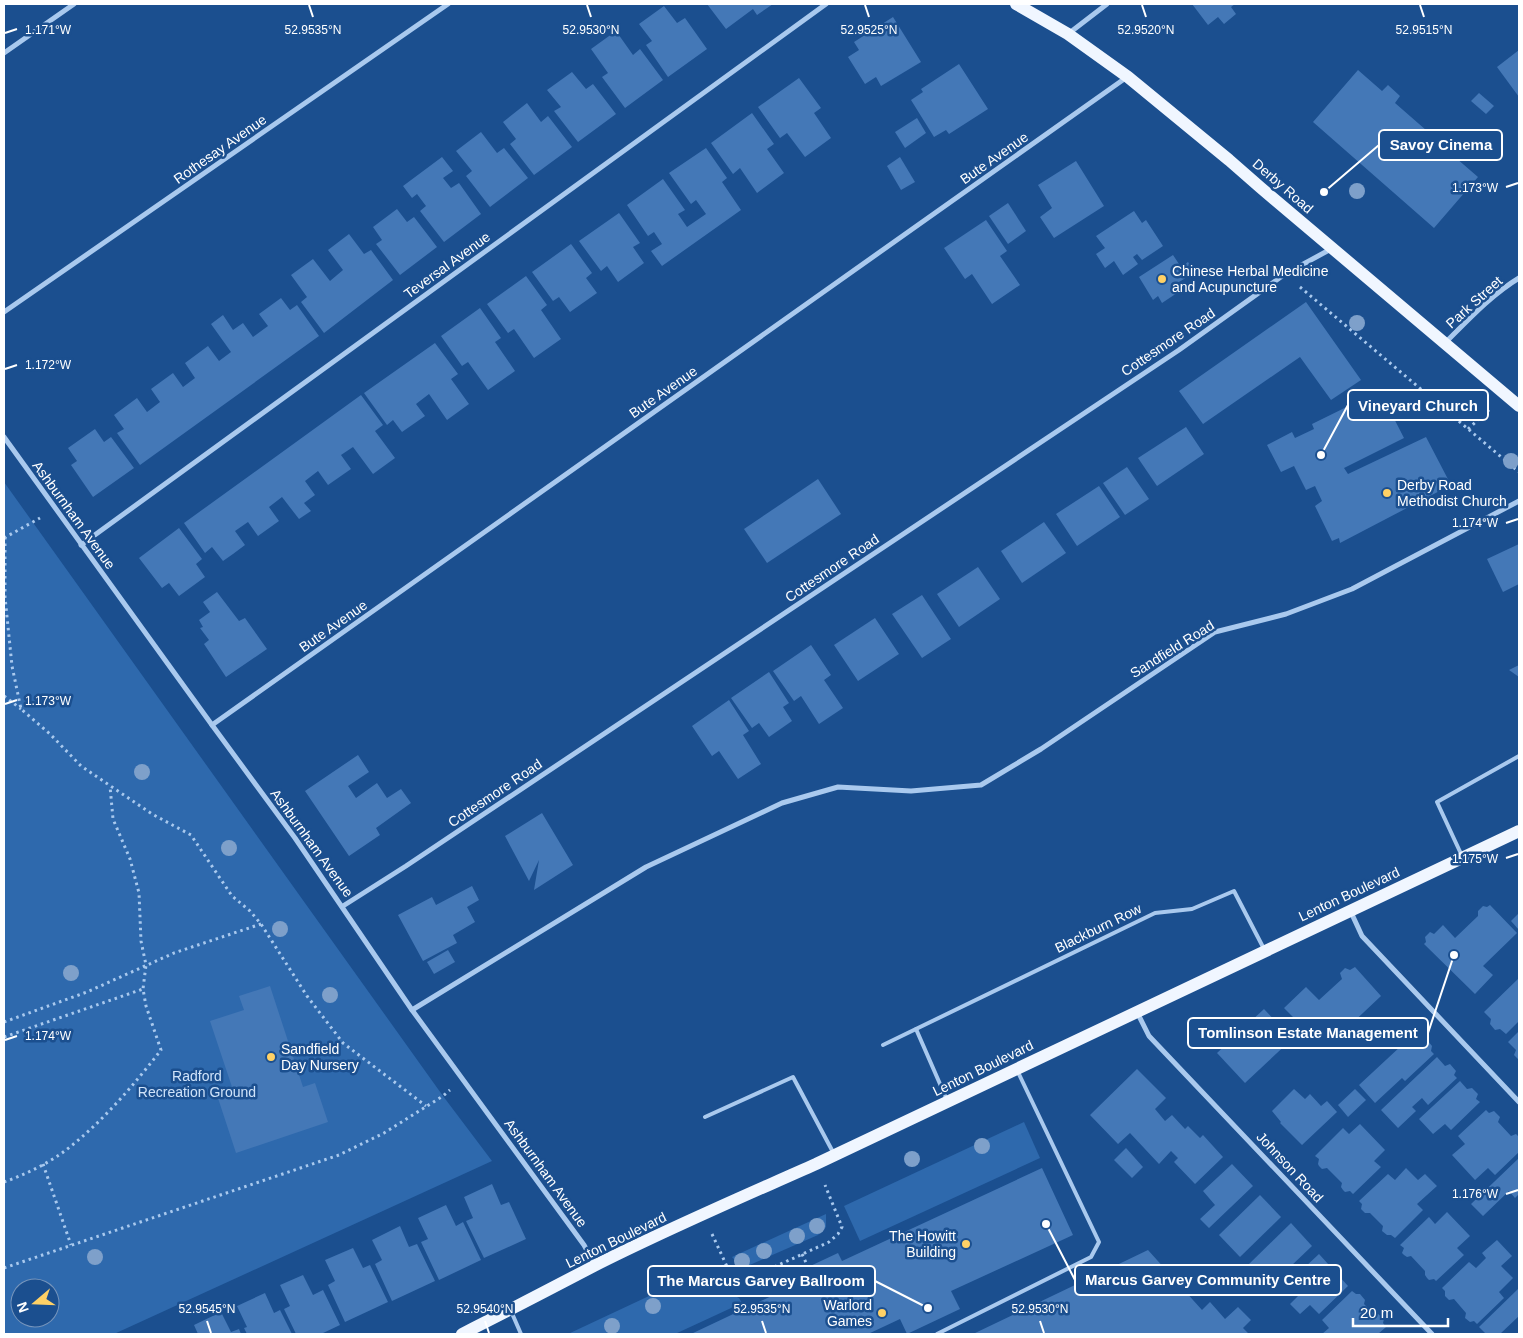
<svg xmlns="http://www.w3.org/2000/svg" width="1523" height="1338" font-family="Helvetica,sans-serif">
	<rect width="100%" height="100%" fill="#1b4f8f"/>
	<g fill="#2e69ad" fill-rule="evenodd">
		<path d="M4,482L443,1096L492,1161L114,1334H4ZM20,1288H50V1318H20Z"/>
		<path d="M1024,1122L1040,1158L860,1241L844,1206Z"/>
		<path d="M826,1214V1227L818,1235L745,1267L739,1265L732,1257Z"/>
		<path d="M713,1266L725,1291L739,1298L742,1303L675,1334H568Z"/>
	</g>
	<g fill="#4478b7">
		<path d="M707,4H773L757,15L753,9L726,29Z"/>
		<path d="M1192,4H1235L1231,7L1236,14L1224,24L1218,17L1208,25Z"/>
		<path d="M664,6L677,23L685,18L707,49L668,77L646,45L652,41L639,24Z"/>
		<path d="M893,17L921,62L881,86L876,77L865,84L848,57L859,50L854,42Z"/>
		<path d="M616,31L633,55L640,49L663,80L625,108L602,77L608,73L591,49Z"/>
		<path d="M1519,50V97L1497,67Z"/>
		<path d="M959,64L988,109L949,134L946,130L934,137L911,100L923,92L921,89Z"/>
		<path d="M1358,70L1382,91L1388,85L1400,96L1395,103L1442,144L1448,137L1463,150L1456,158L1478,177L1434,228L1313,122Z"/>
		<path d="M572,72L586,89L593,84L616,114L578,142L554,111L561,107L547,90Z"/>
		<path d="M799,78L821,108L814,113L831,138L805,157L787,133L780,138L758,107Z"/>
		<path d="M1479,93L1494,106L1486,114L1471,101Z"/>
		<path d="M527,103L541,122L548,116L572,147L534,175L510,144L516,139L503,122Z"/>
		<path d="M752,113L774,144L767,149L784,173L757,193L740,168L733,174L711,143Z"/>
		<path d="M917,118L926,133L905,148L895,132Z"/>
		<path d="M481,132L497,153L504,148L528,178L490,207L466,176L472,171L456,151Z"/>
		<path d="M706,148L727,178L722,182L741,210L662,266L651,251L662,244L654,232L648,236L627,205L663,179L685,210L678,214L687,227L706,214L696,200L691,204L669,173Z"/>
		<path d="M442,157L453,171L443,178L451,188L459,183L481,214L444,242L420,211L426,206L417,194L412,198L403,186Z"/>
		<path d="M900,157L915,182L901,190L887,166Z"/>
		<path d="M1076,161L1104,206L1054,238L1040,217L1052,208L1038,185Z"/>
		<path d="M1008,203L1026,231L1008,244L989,216Z"/>
		<path d="M397,209L407,222L414,217L437,247L400,275L376,244L382,240L373,227Z"/>
		<path d="M1134,211L1142,223L1146,220L1163,246L1142,260L1137,254L1133,257L1138,264L1123,275L1114,261L1105,268L1096,254L1105,248L1096,236Z"/>
		<path d="M619,213L640,243L633,247L644,263L618,282L607,266L601,271L579,241Z"/>
		<path d="M986,220L1007,251L1000,256L1020,285L992,304L972,274L965,279L944,248Z"/>
		<path d="M349,234L364,254L371,250L393,280L324,333L301,302L307,297L291,275L313,259L330,281L343,270L328,250Z"/>
		<path d="M571,244L592,273L586,278L597,293L570,312L559,297L553,301L532,272Z"/>
		<path d="M1173,255L1181,267L1188,262L1195,272L1176,284L1180,291L1162,303L1158,296L1153,300L1139,277Z"/>
		<path d="M526,276L547,305L541,310L561,339L534,358L514,329L508,333L487,304Z"/>
		<path d="M281,298L290,310L297,305L319,336L140,465L117,433L124,429L114,415L137,398L147,412L160,402L151,389L173,373L183,387L195,378L185,363L208,346L219,361L231,352L211,324L223,315L233,330L243,323L253,337L268,326L259,314Z"/>
		<path d="M1306,302L1361,380L1331,400L1300,357L1203,424L1179,391Z"/>
		<path d="M480,308L501,338L495,342L515,371L488,390L468,362L462,366L441,336Z"/>
		<path d="M435,343L458,374L451,379L469,404L447,420L429,394L416,404L425,416L402,432L393,420L387,425L364,393Z"/>
		<path d="M1375,393L1379,402L1384,399L1404,438L1344,468L1348,474L1426,437L1451,485L1340,543L1339,538L1332,541L1315,506L1322,501L1315,486L1306,490L1294,466L1281,472L1267,445L1292,432L1295,438L1314,429L1312,424Z"/>
		<path d="M361,395L383,425L375,431L395,458L373,474L353,447L341,455L351,469L328,485L318,471L305,481L315,495L304,503L311,511L299,519L282,497L269,507L279,521L258,536L248,522L235,531L245,545L233,554L223,561L212,547L205,553L184,523Z"/>
		<path d="M1186,427L1204,454L1157,486L1138,458Z"/>
		<path d="M95,429L104,442L111,437L134,468L93,497L71,465L77,461L68,448Z"/>
		<path d="M1127,467L1149,499L1125,515L1103,483Z"/>
		<path d="M818,479L841,514L767,563L744,529Z"/>
		<path d="M1099,486L1120,517L1077,546L1056,514Z"/>
		<path d="M1044,522L1066,553L1022,583L1001,551Z"/>
		<path d="M179,528L202,559L196,564L205,577L179,596L169,583L162,588L139,558Z"/>
		<path d="M1519,544V584L1503,592L1487,559Z"/>
		<path d="M978,567L1000,599L959,627L937,594Z"/>
		<path d="M217,592L239,621L245,618L267,649L226,677L204,644L209,640L200,628L203,627L199,620L210,612L203,602Z"/>
		<path d="M922,595L951,639L922,658L892,614Z"/>
		<path d="M875,618L899,654L858,681L834,645Z"/>
		<path d="M811,645L831,675L824,680L843,708L819,724L801,696L794,701L773,671Z"/>
		<path d="M1519,665V677L1509,670Z"/>
		<path d="M769,672L789,703L783,707L792,721L769,737L759,723L752,728L731,698Z"/>
		<path d="M729,700L749,731L743,735L761,764L738,779L719,751L712,756L692,726Z"/>
		<path d="M358,755L369,772L348,786L356,798L377,783L387,798L401,789L411,803L376,828L380,835L349,856L305,791Z"/>
		<path d="M542,813L573,865L534,890L539,860L529,881L505,836Z"/>
		<path d="M472,886L479,900L467,907L475,922L453,935L457,943L423,961L398,915L432,897L436,905Z"/>
		<path d="M1490,905L1517,933L1483,966L1493,975L1475,994L1424,944L1426,942L1425,937L1430,932L1434,934L1443,925L1455,938L1478,916V911L1483,906L1487,907Z"/>
		<path d="M1519,913V930L1511,921Z"/>
		<path d="M448,950L455,962L434,974L427,962Z"/>
		<path d="M1355,967L1381,996L1346,1029L1336,1018L1315,1039L1284,1008L1306,987L1319,1000L1342,979L1340,973L1345,968L1350,970Z"/>
		<path d="M1519,978V1021L1506,1034L1500,1029L1495,1030L1490,1024L1491,1019L1484,1012Z"/>
		<path d="M270,986L303,1087L315,1083L328,1122L236,1153L216,1092L232,1087L210,1021L244,1010L239,996Z"/>
		<path d="M1264,1009L1292,1039L1245,1083L1217,1053Z"/>
		<path d="M1519,1031V1060L1514,1055L1516,1050L1508,1042Z"/>
		<path d="M1415,1033L1422,1041L1427,1040L1432,1046L1431,1051L1434,1054L1405,1081L1402,1078L1375,1103L1359,1085Z"/>
		<path d="M1437,1057L1445,1066L1450,1064L1456,1071L1454,1075L1457,1078L1428,1105L1422,1098L1412,1107L1416,1111L1398,1128L1381,1110Z"/>
		<path d="M1137,1069L1166,1098L1155,1109L1165,1121L1172,1115L1185,1129L1188,1126L1200,1138L1203,1135L1223,1157L1195,1184L1174,1162L1178,1158L1171,1151L1159,1164L1130,1133L1118,1144L1090,1115Z"/>
		<path d="M1460,1081L1467,1089L1472,1088L1478,1094L1476,1099L1480,1102L1451,1130L1445,1124L1433,1134L1419,1119Z"/>
		<path d="M1294,1089L1305,1099L1310,1094L1321,1106L1327,1101L1337,1112L1302,1145L1280,1123L1281,1122L1272,1111Z"/>
		<path d="M1355,1089L1366,1100L1348,1117L1338,1105Z"/>
		<path d="M1486,1110L1489,1113L1494,1111L1500,1117L1498,1122L1511,1136L1516,1134L1519,1137V1152L1495,1175L1488,1168L1475,1180L1452,1155L1465,1144L1458,1136Z"/>
		<path d="M1360,1124L1385,1150L1374,1161L1381,1167L1353,1194L1350,1191L1345,1192L1343,1190L1341,1187L1342,1183L1327,1168L1322,1169L1319,1166L1318,1164L1319,1159L1315,1156L1343,1128L1349,1134Z"/>
		<path d="M1126,1148L1143,1167L1132,1178L1114,1160Z"/>
		<path d="M1519,1158V1194L1515,1198L1509,1191L1483,1216L1471,1204Z"/>
		<path d="M1232,1164L1253,1186L1209,1228L1200,1219L1215,1205L1203,1191Z"/>
		<path d="M1042,1168L1073,1235L951,1291L960,1309L907,1334L900,1319L868,1334H691L778,1293L774,1283L838,1253L842,1261Z"/>
		<path d="M1406,1168L1418,1180L1425,1174L1437,1186L1417,1204L1423,1210L1395,1238L1391,1235H1387L1382,1231L1383,1226L1370,1213H1365L1361,1209L1362,1204L1359,1201L1388,1174L1395,1180Z"/>
		<path d="M492,1184L501,1205L509,1202L526,1239L484,1258L466,1221L473,1218L464,1197Z"/>
		<path d="M1260,1195L1281,1217L1240,1257L1219,1235Z"/>
		<path d="M446,1205L456,1226L463,1222L481,1260L439,1280L421,1242L428,1239L418,1218Z"/>
		<path d="M1447,1212L1470,1236L1457,1248L1464,1255L1436,1281L1434,1279L1429,1280L1427,1278L1425,1275V1271L1411,1256L1407,1257L1404,1255L1402,1253L1404,1248L1400,1245L1429,1217L1435,1224Z"/>
		<path d="M1291,1223L1312,1246L1269,1287L1248,1265Z"/>
		<path d="M400,1226L409,1247L417,1244L435,1281L392,1301L375,1264L382,1260L372,1240Z"/>
		<path d="M1497,1240L1512,1256L1501,1266L1513,1278L1499,1292L1504,1298L1477,1324L1474,1321L1470,1322L1465,1318L1466,1313L1454,1299L1449,1300L1445,1296V1291L1442,1288L1469,1262L1476,1268L1486,1258L1482,1253Z"/>
		<path d="M353,1248L363,1268L370,1265L388,1302L345,1322L328,1285L335,1281L325,1260Z"/>
		<path d="M1148,1250L1202,1310L1210,1302L1225,1319L1238,1307L1251,1320L1243,1328L1249,1334H973Z"/>
		<path d="M1319,1254L1348,1286L1319,1314L1310,1305L1300,1314L1290,1304L1300,1294L1289,1282Z"/>
		<path d="M303,1275L313,1295L323,1290L340,1325L321,1334H296L284,1309L290,1306L280,1285Z"/>
		<path d="M1519,1288V1316L1500,1334H1486L1479,1327Z"/>
		<path d="M1352,1291L1356,1294H1360L1365,1300L1364,1304L1374,1314H1378L1384,1319L1383,1323L1386,1327L1378,1334H1322L1329,1328L1322,1320Z"/>
		<path d="M265,1293L274,1313L280,1310L292,1334H247L244,1328L247,1327L237,1306Z"/>
		<path d="M221,1312L231,1332L239,1329L241,1334H198L194,1325Z"/>
	</g>
	<g fill="none" stroke-linecap="round" stroke-linejoin="round">
		<g stroke="#a9c9ee" stroke-width="3" stroke-dasharray="2.5 4" stroke-linecap="butt">
			<path d="M1300,287L1519,472"/>
			<path d="M1468,429L1490,409"/>
			<path d="M5,537V597L12,666L21,709L50,734L81,766L152,814L191,835L232,896L250,911L261,924L307,996L343,1043L426,1106"/>
			<path d="M4,538L40,518"/>
			<path d="M4,696L21,709"/>
			<path d="M4,1022L87,992L174,953L261,924"/>
			<path d="M4,1037L143,989"/>
			<path d="M43,1164L71,1245"/>
			<path d="M4,1182C24,1175 45,1165 62,1153C100,1125 133,1086 161,1050L146,1006L143,989L146,965L141,941L139,893L130,859L113,819L110,786"/>
			<path d="M712,1234L730,1273L736,1277L750,1278L829,1242L838,1234L842,1227L825,1185"/>
			<path d="M802,1254L808,1267"/>
			<path d="M4,1268L339,1155L384,1133L443,1096L450,1090"/>
		</g>
		<g stroke="#a9c9ee" stroke-width="4">
			<path d="M1462,856L1437,802L1519,756"/>
			<path d="M916,1029L947,1100"/>
			<path d="M883,1045L1155,913L1192,909L1234,891L1264,949"/>
			<path d="M705,1117L793,1077L834,1154"/>
			<path d="M511,1311L521,1334"/>
			<path d="M937,1334L1091,1257L1099,1242L1017,1070"/>
		</g>
		<g stroke="#a9c9ee" stroke-width="5">
			<path d="M1068,34L1107,4"/>
			<path d="M4,53L74,4"/>
			<path d="M4,312L448,4"/>
			<path d="M1445,343C1468,320 1491,295 1519,278"/>
			<path d="M4,437L212,725L295,838L412,1010L584,1245L595,1265"/>
			<path d="M81,545L826,4"/>
			<path d="M212,725L1127,77"/>
			<path d="M343,906L406,866L1179,350L1285,274L1331,249"/>
			<path d="M1350,910L1362,936L1519,1102"/>
			<path d="M412,1010L646,867L782,803L838,787L911,791L981,785L1041,749L1215,632L1286,614L1352,589L1519,501"/>
			<path d="M1137,1012L1149,1036L1432,1334"/>
		</g>
		<g stroke="#f0f6ff" stroke-width="12">
			<path d="M1016,4L1068,34L1128,77L1229,160L1261,188L1519,406"/>
			<path d="M462,1334C506,1312 550,1289 594,1266C667,1229 742,1197 816,1164L1519,831"/>
		</g>
	</g>
	<g fill="#7ea0ca">
		<circle cx="1357" cy="191" r="8"/>
		<circle cx="1357" cy="323" r="8"/>
		<circle cx="1511" cy="461" r="8"/>
		<circle cx="142" cy="772" r="8"/>
		<circle cx="229" cy="848" r="8"/>
		<circle cx="280" cy="929" r="8"/>
		<circle cx="71" cy="973" r="8"/>
		<circle cx="330" cy="995" r="8"/>
		<circle cx="982" cy="1146" r="8"/>
		<circle cx="912" cy="1159" r="8"/>
		<circle cx="817" cy="1226" r="8"/>
		<circle cx="797" cy="1236" r="8"/>
		<circle cx="764" cy="1251" r="8"/>
		<circle cx="95" cy="1257" r="8"/>
		<circle cx="742" cy="1261" r="8"/>
		<circle cx="653" cy="1306" r="8"/>
		<circle cx="612" cy="1326" r="8"/>
	</g>
	<path fill="none" stroke="#fff" stroke-width="2" d="M309,5L313,17M587,5L591,17M865,5L869,17M1142,5L1146,17M1420,5L1424,17M5,33L17,29M1506,187L1518,183M5,369L17,365M1506,523L1518,519M5,704L17,700M1506,858L1518,854M5,1040L17,1036M1506,1194L1518,1190M207,1321L211,1333M485,1321L489,1333M762,1321L766,1333M1040,1321L1044,1333"/>
	<g fill="#ffd166" stroke="#1b4f8f" stroke-width="2">
		<circle cx="1162" cy="279" r="5"/>
		<circle cx="1387" cy="493" r="5"/>
		<circle cx="271" cy="1057" r="5"/>
		<circle cx="966" cy="1244" r="5"/>
		<circle cx="882" cy="1313" r="5"/>
	</g>
	<g text-anchor="middle" dominant-baseline="central" stroke-width="5" stroke-linejoin="round" paint-order="stroke">
		<g font-size="14" fill="#fff" stroke="#1b4f8f">
			<text transform="translate(220 149) rotate(-35)">Rothesay Avenue</text>
			<text transform="translate(994 158) rotate(-35)">Bute Avenue</text>
			<text transform="translate(1283 186) rotate(41)">Derby Road</text>
			<text transform="translate(447 265) rotate(-36)">Teversal Avenue</text>
			<text transform="translate(1474 302) rotate(-42)">Park Street</text>
			<text transform="translate(1168 342) rotate(-34)">Cottesmore Road</text>
			<text transform="translate(663 392) rotate(-35)">Bute Avenue</text>
			<text transform="translate(74 515) rotate(54)">Ashburnham Avenue</text>
			<text transform="translate(832 568) rotate(-34)">Cottesmore Road</text>
			<text transform="translate(333 626) rotate(-35)">Bute Avenue</text>
			<text transform="translate(1172 649) rotate(-32)">Sandfield Road</text>
			<text transform="translate(495 793) rotate(-34)">Cottesmore Road</text>
			<text transform="translate(312 843) rotate(54)">Ashburnham Avenue</text>
			<text transform="translate(1349 894) rotate(-25)">Lenton Boulevard</text>
			<text transform="translate(1098 928) rotate(-26)">Blackburn Row</text>
			<text transform="translate(983 1068) rotate(-26)">Lenton Boulevard</text>
			<text transform="translate(1290 1167) rotate(47)">Johnson Road</text>
			<text transform="translate(546 1173) rotate(54)">Ashburnham Avenue</text>
			<text transform="translate(616 1240) rotate(-26)">Lenton Boulevard</text>
		</g>
		<g font-size="14" fill="#fff" stroke="#1b4f8f" text-anchor="start">
			<text x="1172" y="271">Chinese Herbal Medicine<tspan x="1172" dy="16">and Acupuncture</tspan></text>
			<text x="1397" y="485">Derby Road<tspan x="1397" dy="16">Methodist Church</tspan></text>
			<text x="281" y="1049">Sandfield<tspan x="281" dy="16">Day Nursery</tspan></text>
			<text x="956" y="1236" text-anchor="end">The Howitt<tspan x="956" dy="16">Building</tspan></text>
			<text x="872" y="1305" text-anchor="end">Warlord<tspan x="872" dy="16">Games</tspan></text>
		</g>
		<g font-size="14" fill="#cfe3fa" stroke="#1b4f8f">
			<text x="197" y="1076">Radford<tspan x="197" dy="16">Recreation Ground</tspan></text>
		</g>
	</g>
	<g font-size="12" text-anchor="middle" fill="#fff" stroke="#1b4f8f" stroke-width="5" stroke-linejoin="round" paint-order="stroke">
		<text x="48" y="34">1.171°W</text>
		<text x="313" y="34">52.9535°N</text>
		<text x="591" y="34">52.9530°N</text>
		<text x="869" y="34">52.9525°N</text>
		<text x="1146" y="34">52.9520°N</text>
		<text x="1424" y="34">52.9515°N</text>
		<text x="1475" y="192">1.173°W</text>
		<text x="48" y="369">1.172°W</text>
		<text x="1475" y="527">1.174°W</text>
		<text x="48" y="705">1.173°W</text>
		<text x="1475" y="863">1.175°W</text>
		<text x="48" y="1040">1.174°W</text>
		<text x="1475" y="1198">1.176°W</text>
		<text x="207" y="1313">52.9545°N</text>
		<text x="485" y="1313">52.9540°N</text>
		<text x="762" y="1313">52.9535°N</text>
		<text x="1040" y="1313">52.9530°N</text>
	</g>
	<path fill="none" stroke="#fff" stroke-width="2" d="M1324 192L1379 145M1321 455L1348 405M1454 955L1428 1033M1046 1224L1075 1280M928 1308L875 1281"/>
	<g fill="#fff" stroke="#1b4f8f" stroke-width="2">
		<circle cx="1324" cy="192" r="5"/>
		<circle cx="1321" cy="455" r="5"/>
		<circle cx="1454" cy="955" r="5"/>
		<circle cx="1046" cy="1224" r="5"/>
		<circle cx="928" cy="1308" r="5"/>
	</g>
	<g fill="#1b4f8f" stroke="#fff" stroke-width="2">
		<rect x="1379" y="130" width="123" height="30" rx="5"/>
		<rect x="1348" y="390" width="140" height="30" rx="5"/>
		<rect x="1188" y="1018" width="240" height="30" rx="5"/>
		<rect x="1075" y="1265" width="266" height="30" rx="5"/>
		<rect x="648" y="1266" width="227" height="30" rx="5"/>
	</g>
	<g font-size="15" text-anchor="middle" font-weight="bold" fill="#fff">
		<text x="1441" y="150">Savoy Cinema</text>
		<text x="1418" y="411">Vineyard Church</text>
		<text x="1308" y="1038">Tomlinson Estate Management</text>
		<text x="1208" y="1285">Marcus Garvey Community Centre</text>
		<text x="761" y="1286">The Marcus Garvey Ballroom</text>
	</g>
	<rect width="1523" height="1338" fill="none" stroke="#ffffff" stroke-width="10"/>
	<g transform="translate(35 1303) rotate(251)"><circle r="24" fill="#1b4f8f" stroke="#7695bc"/>
	<path d="M0-4L9 19L0 12L-9 19Z" fill="#ffd166"/>
	<text y="-8" font-size="14" font-weight="bold" text-anchor="middle" fill="#ffffff">N</text>
	</g>
	<path d="M1353 1318v8h95v-8" fill="none" stroke="#ffffff" stroke-width="2.5"/>
	<text x="1360" y="1318" font-size="15" fill="#ffffff" stroke="#1b4f8f" stroke-width="4" paint-order="stroke">20 m</text>
</svg>
